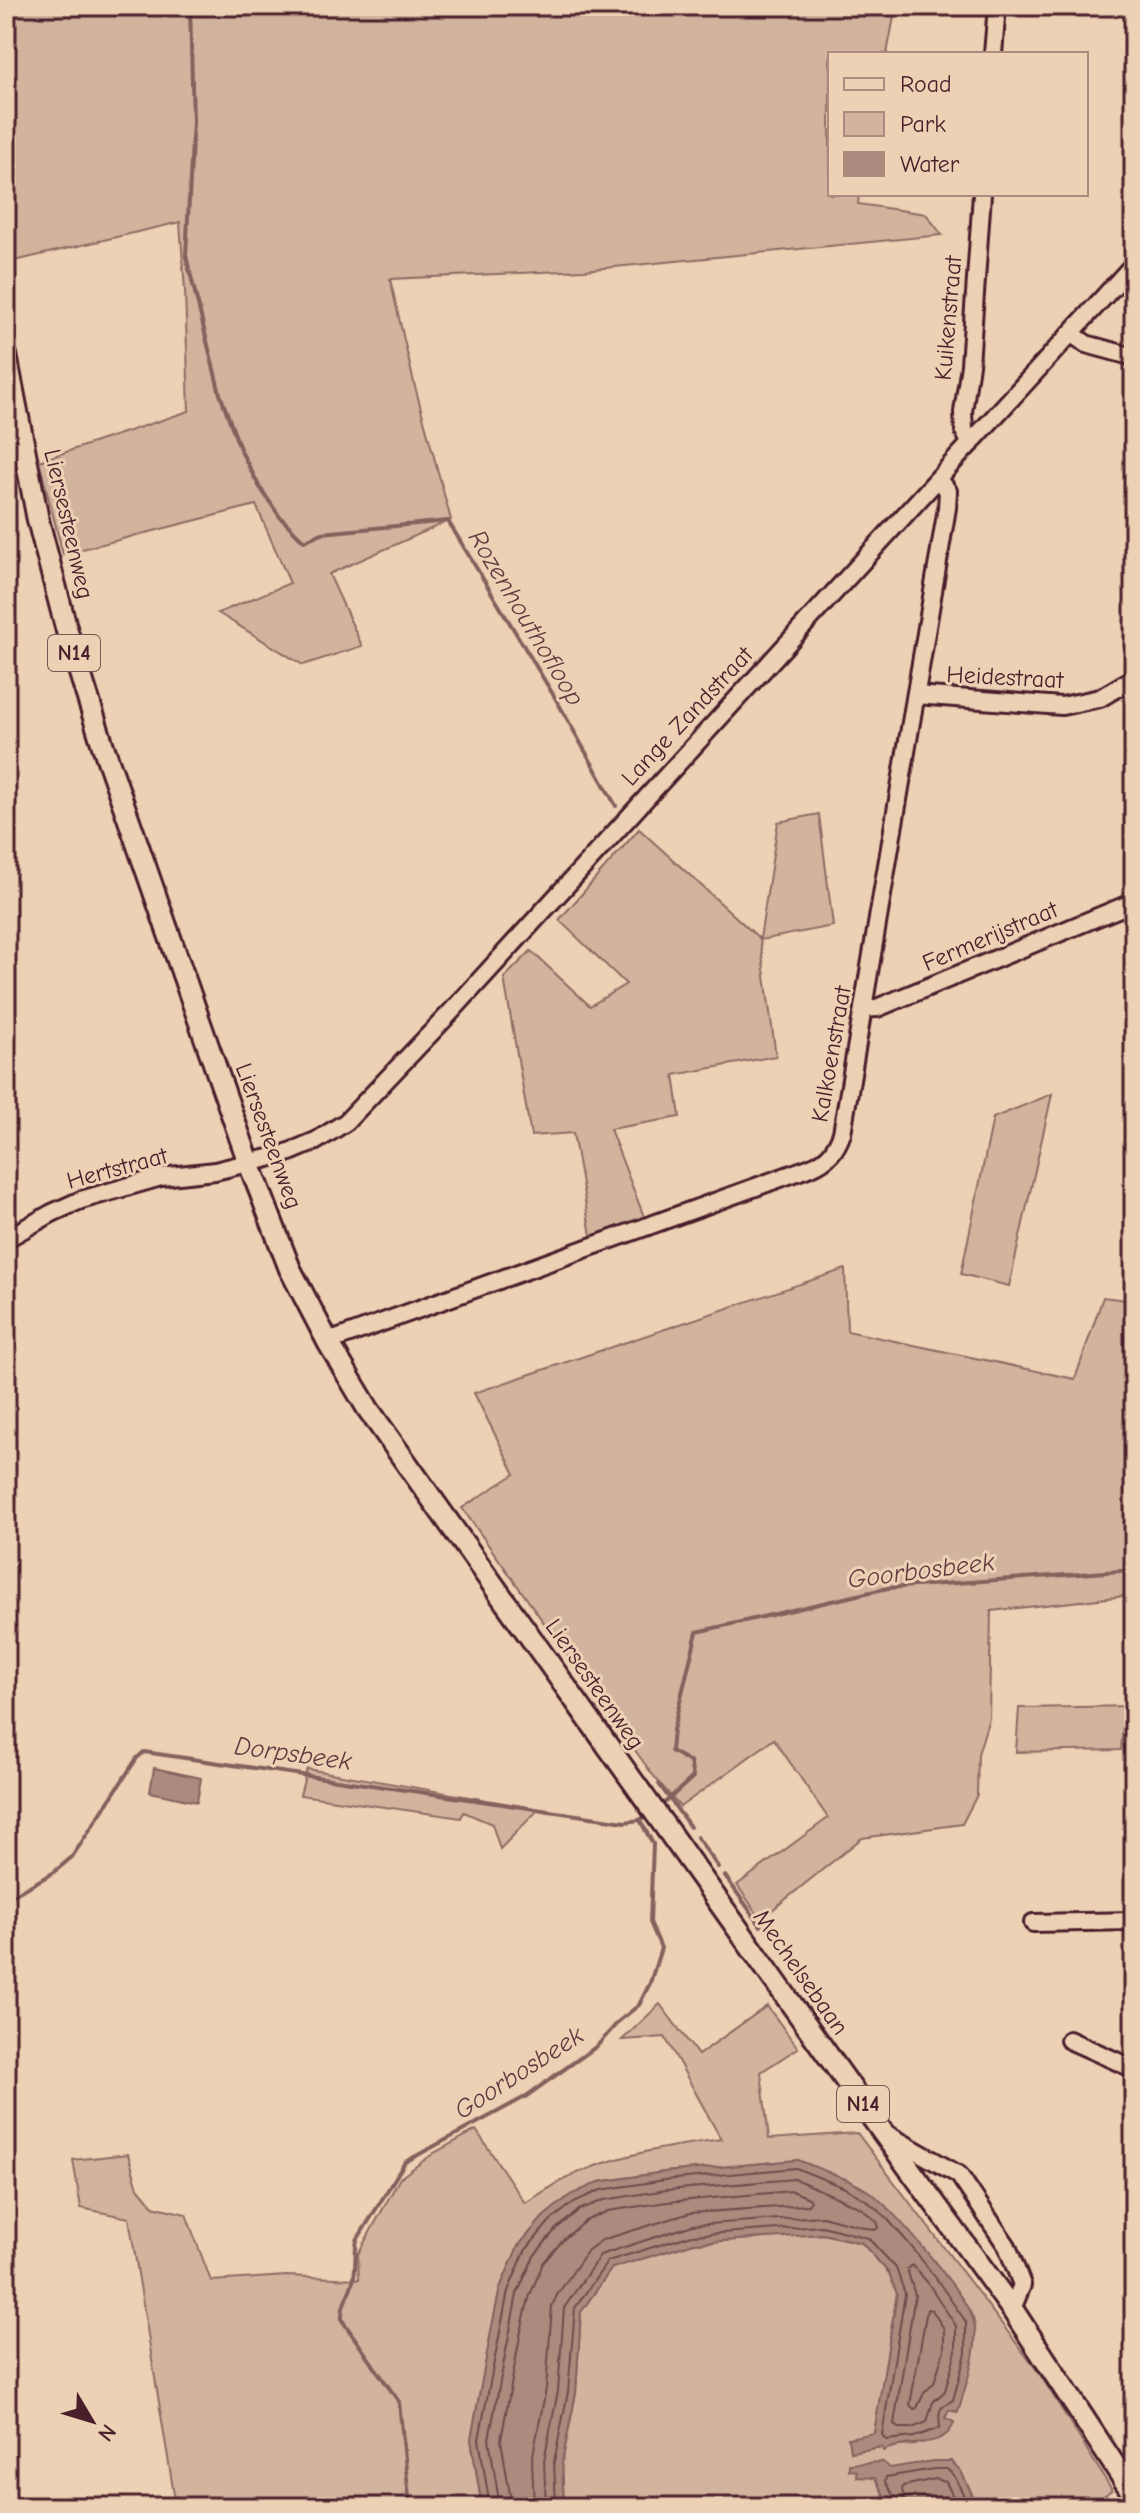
<svg xmlns="http://www.w3.org/2000/svg" width="1140" height="2513" font-family="'Comic Neue',sans-serif">
	<rect width="100%" height="100%" fill="#edd1b4"/>
	<filter id="ink" filterUnits="userSpaceOnUse"><feTurbulence type="fractalNoise" baseFrequency=".0125" numOctaves="2"/><feDisplacementMap in="SourceGraphic" scale="16" xChannelSelector="R" yChannelSelector="G"/><feConvolveMatrix kernelMatrix="1 2 1 2 8 2 1 2 1" color-interpolation-filters="sRGB"/></filter>
	<g filter="url(#ink)">
		<g fill="#d2b49e" stroke="#8e6a64" stroke-width="2">
			<path d="M6,6H896L887,54H830V194H859L858,204L926,214L942,235L584,270L390,279L414,383L451,520L329,574L362,646L303,665L218,613L290,583L256,505L63,554L39,461L189,411L185,291L180,222L6,263Z"/>
			<path d="M819,814L833,926L760,940L776,1056L674,1075L680,1117L610,1129L646,1222L592,1241L573,1133L531,1136L504,978L531,951L590,1006L626,984L559,920L639,829L760,939L778,822Z"/>
			<path d="M1052,1094L1009,1286L961,1274L993,1118Z"/>
			<path d="M845,1269L847,1331L1075,1379L1103,1297L1134,1301V1595L991,1611L989,1718L978,1754L977,1795L962,1824L862,1838L761,1919L737,1885L828,1818L774,1739L680,1807L652,1774L462,1508L515,1474L474,1393Z"/>
			<path d="M1134,1706V1714L1124,1715L1121,1750L1016,1752L1019,1708Z"/>
			<path d="M307,1769L539,1809L500,1849L492,1824L464,1812L461,1818L300,1795Z"/>
			<path d="M660,2004L698,2055L767,2006L798,2048L761,2072L769,2139L857,2133L1039,2373L1112,2490L1087,2507H972L977,2504L961,2472L951,2461H933L907,2467L857,2471L875,2478L890,2507H564L562,2462L576,2393L581,2312L612,2268L694,2243L822,2234L862,2243L889,2273L897,2294L874,2434L850,2452L883,2447L915,2445L945,2418L949,2410L957,2412L963,2301L917,2241L871,2193L849,2181L798,2160L664,2172L599,2182L544,2216L518,2247L500,2288L471,2439L482,2507H176L129,2218L81,2208L73,2160L128,2154L138,2188L153,2206L186,2214L211,2281L286,2276L359,2279L358,2254L400,2178L434,2153L476,2130L525,2203C543,2193 561,2179 580,2172C625,2153 673,2146 721,2139L665,2037L622,2040Z"/>
		</g>
		<g fill="#ac8b7e" stroke="#85605d" stroke-width="2">
			<path d="M154,1768L201,1778L197,1802L150,1792Z"/>
			<path d="M798,2160C822,2170 849,2178 871,2193C892,2207 969,2299 974,2322C980,2349 965,2386 958,2412L949,2410L945,2418L954,2422C947,2451 902,2439 883,2451L882,2447L850,2452L848,2438L874,2433L897,2294L889,2273L862,2243L823,2234L694,2243L612,2268L581,2312L576,2393L562,2462L564,2507H482L471,2439L492,2326L500,2288L518,2246L544,2216L570,2195L599,2182L664,2172Z"/>
			<path d="M933,2461H951L961,2471L977,2505L972,2507H890L875,2478L857,2477V2471L849,2470V2464L883,2462L890,2468Z"/>
		</g>
		<g fill="none" stroke-linecap="round" stroke-linejoin="round">
			<g stroke="#714a4c" stroke-width="2">
				<path d="M912,2265L928,2283L956,2326V2351L945,2391L933,2402L927,2422L912,2428H898L894,2424L915,2295L907,2269Z"/>
				<path d="M927,2309L932,2310L944,2329V2350L934,2383L924,2393L917,2408L914,2409L910,2405Z"/>
				<path d="M490,2507L479,2439L508,2291L525,2251L549,2222L574,2202L601,2190L665,2180L796,2168L845,2188L866,2200L884,2215L911,2246L935,2277L966,2322V2353L953,2400C936,2409 939,2412 940,2428L914,2437L886,2440L882,2435L905,2294L896,2268L868,2238L822,2226L692,2235L608,2261L575,2308L568,2392L554,2462L556,2507"/>
				<path d="M500,2507L489,2439L517,2294L534,2256L556,2229L579,2210L604,2200L666,2190L795,2179L861,2208L877,2222L879,2227L875,2230L822,2216L693,2225L600,2255L564,2308L558,2391L544,2461L546,2507"/>
				<path d="M512,2507L501,2440L521,2331L529,2298L543,2263L565,2238L585,2221L608,2211L667,2202L792,2191L809,2198L811,2201L808,2205L690,2213L602,2240L588,2250L557,2295L552,2306L546,2389L532,2460L534,2507"/>
				<path d="M897,2507L896,2500L885,2482L886,2477L934,2469H947L955,2477L969,2507"/>
				<path d="M907,2507L902,2490L903,2486L935,2479L946,2482L958,2507"/>
			</g>
			<g stroke="#85605d" stroke-width="4">
				<path d="M190,6L193,122L186,256L220,394L240,449L259,486L280,517L304,541L322,533L448,521L557,701L616,806"/>
				<path d="M659,1784L690,1827"/>
				<path d="M660,1807L693,1777L690,1762L671,1751L673,1730L697,1632L888,1588L1134,1570"/>
				<path d="M697,1837L718,1867"/>
				<path d="M725,1876L761,1926"/>
				<path d="M6,1899L53,1873L72,1857L137,1758L144,1752L625,1822L640,1820"/>
				<path d="M410,2507L399,2402L342,2320C341,2303 349,2297 353,2281C357,2268 354,2254 357,2240L405,2162L525,2097L597,2046L619,2021L639,2005L650,1983L661,1948L650,1922L653,1844L640,1820L649,1814"/>
			</g>
			<g stroke="#4a1f2b" stroke-width="22">
				<g id="minor">
					<path d="M993,54L997,6"/>
					<path d="M1071,333L1086,344L1134,357"/>
					<path d="M971,444L964,431L963,412L970,365L982,194"/>
					<path d="M916,695L1062,706L1100,698L1134,678"/>
					<path d="M863,1009L877,1008L1134,902"/>
					<path d="M6,1239L52,1213L81,1200L161,1177L215,1171L285,1154L316,1141L346,1122L449,1014L1134,264"/>
					<path d="M328,1342L811,1167C828,1160 836,1150 842,1133L947,508L948,491L939,479"/>
					<path d="M1033,1923L1134,1921"/>
					<path d="M1069,2040L1134,2069"/>
					<path d="M885,2133L959,2175L1007,2246L1022,2285L1012,2309"/>
				</g>
			</g>
			<g stroke="#4a1f2b" stroke-width="26">
				<path id="major" d="M6,355L38,520L68,635L103,746L249,1163L290,1269L328,1342L368,1409L881,2130L1012,2309L1134,2495"/>
			</g>
			<use href="#minor" stroke="#edd1b4" stroke-width="16"/>
			<use href="#major" stroke="#edd1b4" stroke-width="20"/>
		</g>
	</g>
	<g text-anchor="middle" dominant-baseline="central" stroke-width="6" stroke-linejoin="round" paint-order="stroke">
		<g fill="#edd1b4" stroke="#7b5454" stroke-width="2">
			<rect x="48" y="635" width="52" height="36" rx="6"/>
			<rect x="837" y="2086" width="52" height="36" rx="6"/>
		</g>
		<g font-size="22" font-weight="bold" fill="#4a1f2b">
			<text x="74" y="653">N14</text>
			<text x="863" y="2104">N14</text>
		</g>
		<g font-size="24" fill="#4a1f2b" stroke="#edd1b4">
			<text transform="translate(948 318) rotate(-85)">Kuikenstraat</text>
			<text transform="translate(69 524) rotate(77)">Liersesteenweg</text>
			<text transform="translate(1005 677) rotate(3)">Heidestraat</text>
			<text transform="translate(687 716) rotate(-47)">Lange Zandstraat</text>
			<text transform="translate(990 936) rotate(-23)">Fermerijstraat</text>
			<text transform="translate(831 1054) rotate(-80)">Kalkoenstraat</text>
			<text transform="translate(269 1136) rotate(70)">Liersesteenweg</text>
			<text transform="translate(117 1168) rotate(-15)">Hertstraat</text>
			<text transform="translate(595 1684) rotate(55)">Liersesteenweg</text>
			<text transform="translate(801 1972) rotate(55)">Mechelsebaan</text>
		</g>
		<g font-size="26" font-style="italic" fill="#623a40" stroke="#edd1b4">
			<text transform="translate(526 618) rotate(59)">Rozenhouthofloop</text>
			<text transform="translate(921 1571) rotate(-7)">Goorbosbeek</text>
			<text transform="translate(293 1754) rotate(8)">Dorpsbeek</text>
			<text transform="translate(519 2073) rotate(-33)">Goorbosbeek</text>
		</g>
	</g>
	<rect width="1140" height="2513" fill="none" stroke="#edd1b4" stroke-width="32"/>
	<rect x="16" y="16" width="1108" height="2481" fill="none" stroke="#4a1f2b" stroke-width="3" filter="url(#ink)"/>
	<rect x="828" y="52" width="260" height="144" fill="#edd1b4" stroke="#ac8a7d" stroke-width="2"/>
	<rect x="844" y="78" width="40" height="12" fill="#edd1b4" stroke="#ac8a7d" stroke-width="2"/>
	<text x="900" y="92" font-size="24" fill="#4a1f2b">Road</text>
	<rect x="844" y="112" width="40" height="24" fill="#d2b49e" stroke="#ac8a7d" stroke-width="2"/>
	<text x="900" y="132" font-size="24" fill="#4a1f2b">Park</text>
	<rect x="844" y="152" width="40" height="24" fill="#ac8b7e" stroke="#ac8a7d" stroke-width="2"/>
	<text x="900" y="172" font-size="24" fill="#4a1f2b">Water</text>
	<g transform="translate(92 2421) rotate(128)" stroke="#edd1b4" stroke-width="6" paint-order="stroke">
	<path d="M0-6L14 30L0 20L-14 30Z" fill="#4a1f2b"/>
	<text y="-12" font-size="22" font-weight="bold" text-anchor="middle" fill="#4a1f2b">N</text>
	</g>
</svg>
